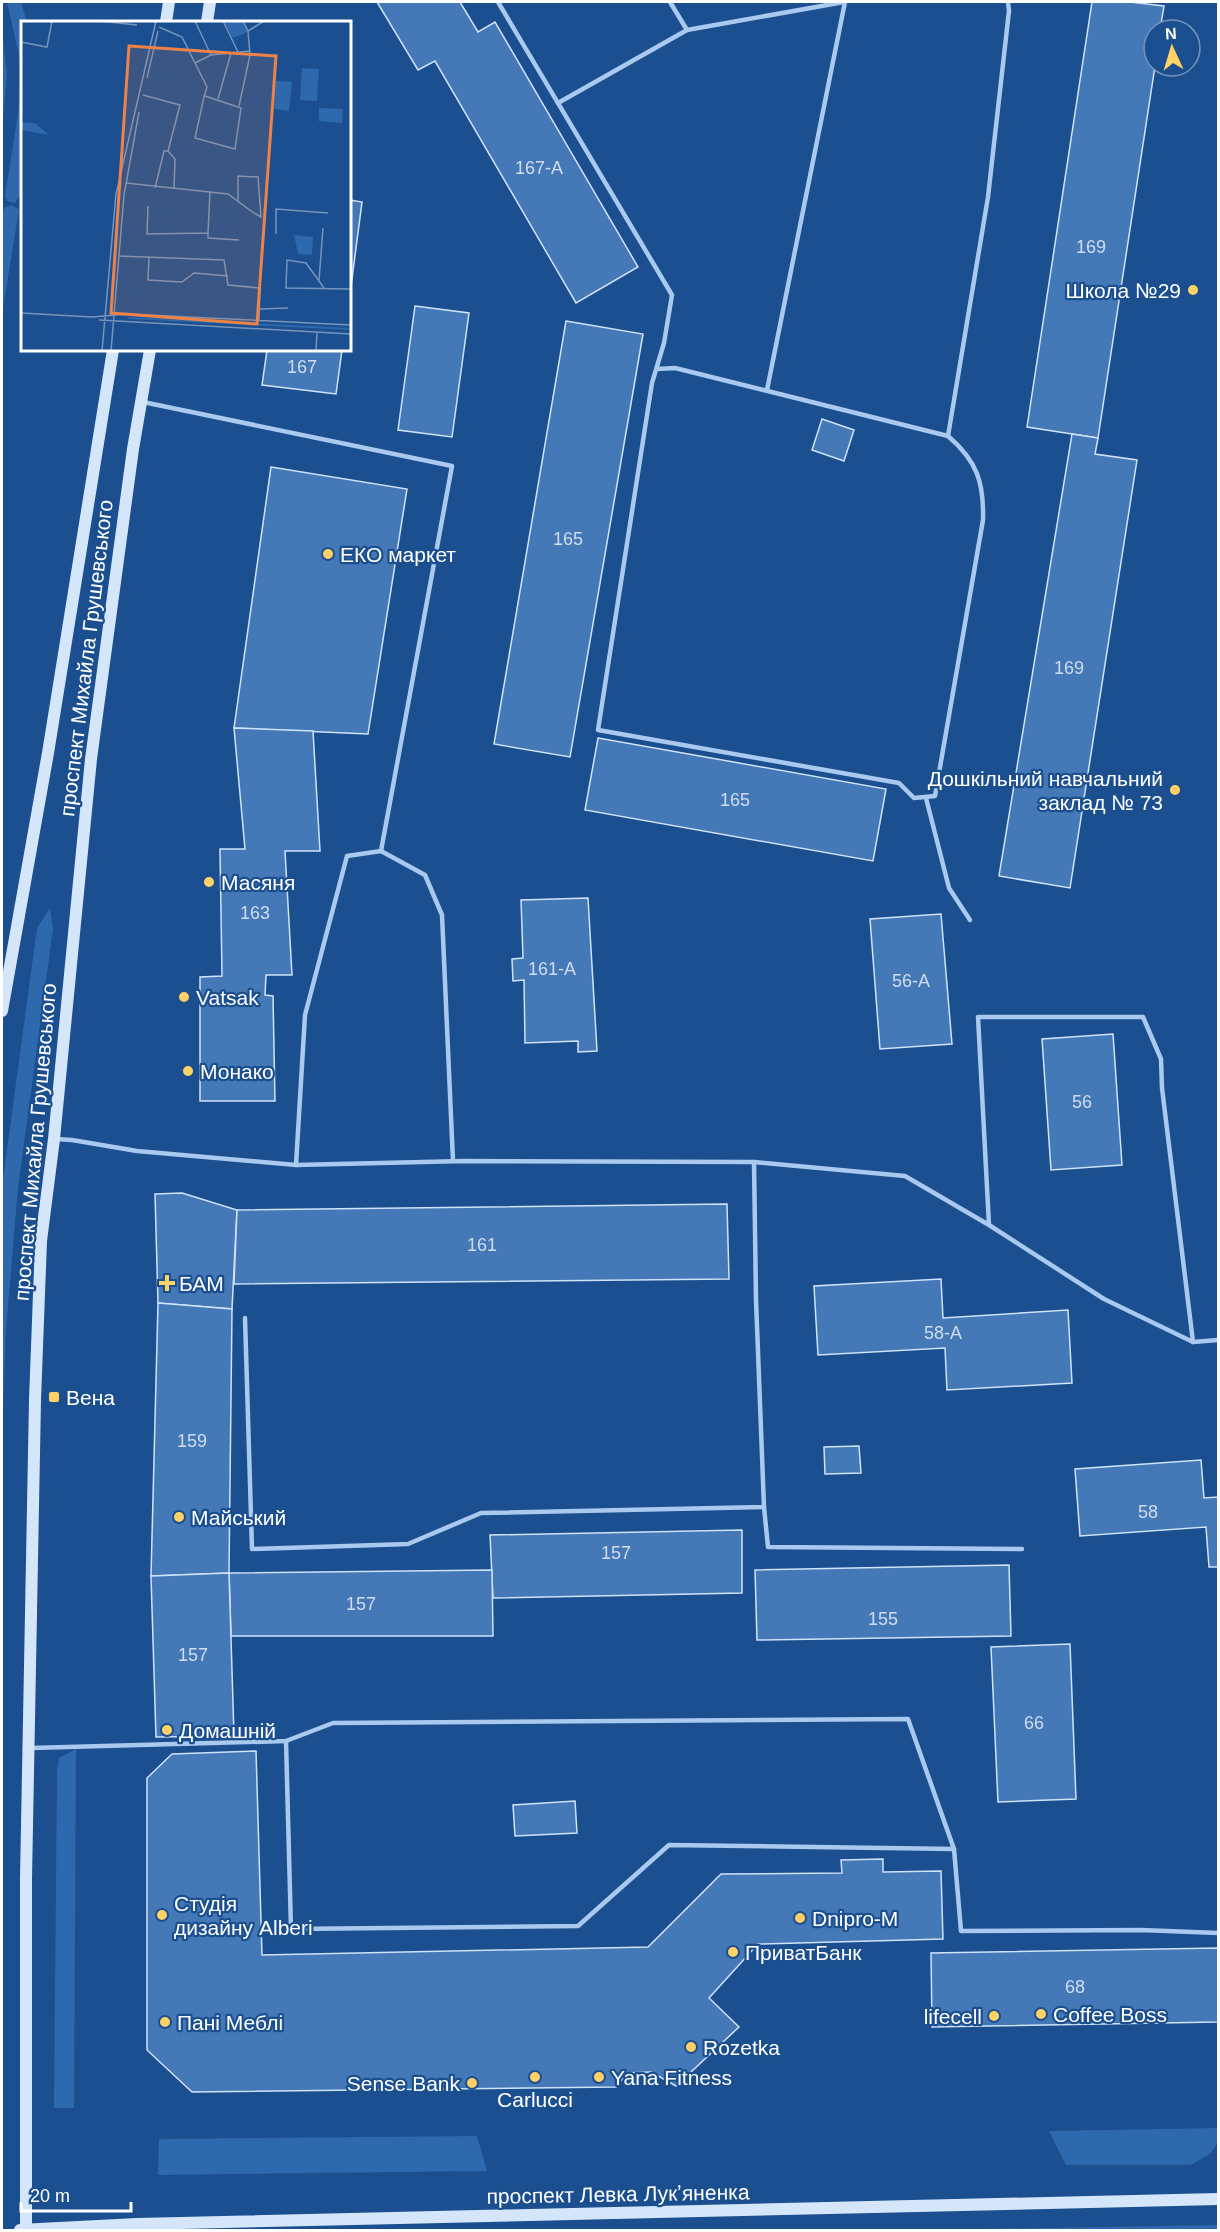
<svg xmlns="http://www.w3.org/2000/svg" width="1220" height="2232" font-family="Arial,sans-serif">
	<rect width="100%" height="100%" fill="#1b4f8f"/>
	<g fill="#2e69ad">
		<path d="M7,2H21L27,22H22V191L15,203L7,201L5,196L19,107L21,64Z"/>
		<path d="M2,30L7,75L2,130Z"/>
		<path d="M12,205L19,210L2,314V220L4,208Z"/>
		<path d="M50,908L53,929L18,1188L6,1329L2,1434V1187L37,928Z"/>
		<path d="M76,1749L74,2108H54L57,1770L59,1758Z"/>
		<path d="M1218,2128C1219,2151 1210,2155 1190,2165H1066L1049,2131Z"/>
		<path d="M477,2136L487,2171L158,2175L159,2139Z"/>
		<path d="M1218,2225V2230H919Z"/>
	</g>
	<g fill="#4478b7" stroke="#cfe3fa" stroke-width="1.5">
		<path d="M377,2H460L478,32L495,22L638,267L576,303L435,61L418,70Z"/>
		<path d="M1092,2H1130L1164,6L1160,30H1154L1155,66L1098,438L1027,427Z"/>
		<path d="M350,200L362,202L350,294Z"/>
		<path d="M415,306L469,313L452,437L398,430Z"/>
		<path d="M566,321L643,334L570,757L494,744Z"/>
		<path d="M267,350H342L336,394L262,385Z"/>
		<path d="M822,419L854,430L844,461L812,450Z"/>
		<path d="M1072,434L1098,438L1095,454L1137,460L1070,888L999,876Z"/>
		<path d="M271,467L407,489L368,734L234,728Z"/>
		<path d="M234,728L313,731L320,851H285L292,975H266L265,995L273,996L275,1101H200V977L222,976L220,849H245Z"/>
		<path d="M598,738L886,789L873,861L585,810Z"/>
		<path d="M588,898L597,1051L578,1052V1041L525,1043L524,980L513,981L512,959L523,958L521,900Z"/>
		<path d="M941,914L952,1044L880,1049L870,919Z"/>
		<path d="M1113,1034L1122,1165L1051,1170L1042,1039Z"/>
		<path d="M182,1193L237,1210L232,1309L158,1303L155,1194Z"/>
		<path d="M727,1204L729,1279L234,1284L237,1210Z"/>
		<path d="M941,1279L943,1318L1068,1310L1072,1383L947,1390L945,1348L818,1355L814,1286Z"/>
		<path d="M158,1303L232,1309L229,1573L151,1576Z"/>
		<path d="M859,1446L861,1473L825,1474L824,1447Z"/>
		<path d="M1201,1460L1204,1498L1218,1497V1567H1209L1206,1527L1080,1536L1075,1469Z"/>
		<path d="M742,1530V1593L493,1598L490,1535Z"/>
		<path d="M1009,1565L1011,1636L757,1640L755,1570Z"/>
		<path d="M492,1570L493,1636H231L229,1573Z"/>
		<path d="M229,1573L234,1736L156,1737L151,1576Z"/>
		<path d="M1070,1644L1076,1799L998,1802L991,1647Z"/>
		<path d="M256,1751L262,1955L648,1947L721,1874L842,1873L841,1860L883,1859V1872L941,1871L943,1939L758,1944L709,1998L739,2027L676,2086L651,2072L627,2073L616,2087L192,2092L147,2050V1778L172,1754Z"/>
		<path d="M575,1801L577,1833L515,1836L513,1805Z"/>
		<path d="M1218,1948V2022L932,2027L931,1953Z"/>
	</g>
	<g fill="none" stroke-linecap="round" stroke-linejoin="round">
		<g stroke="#a9c9ee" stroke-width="4.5">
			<path d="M498,2L672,295L664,343L652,383L598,730L899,783L914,798L935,796L983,520C984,482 977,461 948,436L675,368L657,369"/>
			<path d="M670,2L687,30"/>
			<path d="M558,103L687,30L844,2"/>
			<path d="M767,390L845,2"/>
			<path d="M143,402L452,466L381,851"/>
			<path d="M948,436L988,197L1009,11L1008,2"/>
			<path d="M926,798L949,888L970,920"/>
			<path d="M56,1139L72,1140L137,1151L296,1165L465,1161L754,1162L905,1176L989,1225L1104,1299L1193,1342L1162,1088L1161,1059L1143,1017H978L989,1225"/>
			<path d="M296,1165L305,1015L347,856L381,851L425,875L442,915L453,1161"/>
			<path d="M245,1318L252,1549L408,1544L481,1513L764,1507L756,1300L754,1162"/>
			<path d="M1193,1342L1218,1340"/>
			<path d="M764,1507L768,1547L1022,1549"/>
			<path d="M286,1741L291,1929L578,1926L669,1845L954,1849"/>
			<path d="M31,1748L286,1741L333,1723L908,1719L954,1849L961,1931L1141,1930L1218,1933"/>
		</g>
		<g stroke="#d6e6fa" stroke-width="12">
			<path d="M166,22L169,2"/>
			<path d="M207,22L210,2"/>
			<path d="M2,1011L48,753L113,350"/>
			<path d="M20,2230L137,2224L1218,2199"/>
			<path d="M26,2230V1879L35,1400L41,1241L54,1139L91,759L133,449L150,350"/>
		</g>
	</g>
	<g fill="#ffd166" stroke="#1b4f8f" stroke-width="2">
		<circle cx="1193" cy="290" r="6"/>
		<circle cx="328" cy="554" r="6"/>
		<circle cx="1175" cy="790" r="6"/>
		<circle cx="209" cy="882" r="6"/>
		<circle cx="184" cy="997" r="6"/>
		<circle cx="188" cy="1071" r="6"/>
		<path d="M164 1274h6v6h6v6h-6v6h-6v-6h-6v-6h6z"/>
		<rect x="48" y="1391" width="12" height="12" rx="3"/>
		<circle cx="179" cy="1517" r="6"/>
		<circle cx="167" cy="1730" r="6"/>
		<circle cx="162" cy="1915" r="6"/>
		<circle cx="800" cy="1918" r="6"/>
		<circle cx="733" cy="1952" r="6"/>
		<circle cx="1041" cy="2014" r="6"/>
		<circle cx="994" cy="2016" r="6"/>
		<circle cx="165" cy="2022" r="6"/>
		<circle cx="691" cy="2047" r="6"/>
		<circle cx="535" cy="2077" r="6"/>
		<circle cx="599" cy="2077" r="6"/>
		<circle cx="472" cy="2083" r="6"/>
	</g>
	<g text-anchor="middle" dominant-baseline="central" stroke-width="4.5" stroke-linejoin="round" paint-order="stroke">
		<g font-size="18" fill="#d0dded">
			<text x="539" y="168">167-А</text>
			<text x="1091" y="247">169</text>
			<text x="302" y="367">167</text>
			<text x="568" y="539">165</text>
			<text x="1069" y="668">169</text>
			<text x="735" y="800">165</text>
			<text x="255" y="913">163</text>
			<text x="552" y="969">161-А</text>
			<text x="911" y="981">56-А</text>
			<text x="1082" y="1102">56</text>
			<text x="482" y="1245">161</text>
			<text x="943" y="1333">58-А</text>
			<text x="192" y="1441">159</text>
			<text x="1148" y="1512">58</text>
			<text x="616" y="1553">157</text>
			<text x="361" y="1604">157</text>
			<text x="883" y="1619">155</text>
			<text x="193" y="1655">157</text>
			<text x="1034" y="1723">66</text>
			<text x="1075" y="1987">68</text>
		</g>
		<g font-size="21" fill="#fff" stroke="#1b4f8f" text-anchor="start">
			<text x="1181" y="290" text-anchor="end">Школа №29</text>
			<text x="340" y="554">ЕКО маркет</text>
			<text x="1163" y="778" text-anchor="end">Дошкільний навчальний<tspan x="1163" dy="24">заклад № 73</tspan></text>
			<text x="221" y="882">Масяня</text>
			<text x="196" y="997">Vatsak</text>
			<text x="200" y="1071">Монако</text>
			<text x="179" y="1283">БАМ</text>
			<text x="66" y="1397">Вена</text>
			<text x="191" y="1517">Майський</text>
			<text x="179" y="1730">Домашній</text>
			<text x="174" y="1903">Студія<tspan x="174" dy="24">дизайну Alberi</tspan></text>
			<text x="812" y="1918">Dnipro-M</text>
			<text x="745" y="1952">ПриватБанк</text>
			<text x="1053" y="2014">Coffee Boss</text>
			<text x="982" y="2016" text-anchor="end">lifecell</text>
			<text x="177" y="2022">Пані Меблі</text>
			<text x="703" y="2047">Rozetka</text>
			<text x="611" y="2077">Yana Fitness</text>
			<text x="460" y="2083" text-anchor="end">Sense Bank</text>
			<text x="535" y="2099" text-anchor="middle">Carlucci</text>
		</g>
		<g font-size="21" fill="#fff" stroke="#1b4f8f">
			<text transform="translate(86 658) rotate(-83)">проспект Михайла Грушевського</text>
			<text transform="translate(35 1142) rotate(-85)">проспект Михайла Грушевського</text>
			<text transform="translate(618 2194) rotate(-1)">проспект Левка Лукʼяненка</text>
		</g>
	</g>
	<g transform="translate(21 21)">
		<rect width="330" height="330" fill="#1b4f8f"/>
		<path d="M203,0H221L227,11L212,17ZM281,47L298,48L296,80L279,79ZM255,60L271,61L268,90L253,88ZM298,87L322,88L321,102L298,100ZM0,101L14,102L28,114L0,109ZM273,214L292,216L291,234L277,233ZM107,296L330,307V309L107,298Z" fill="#2e69ad"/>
		<path fill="none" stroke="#7695bc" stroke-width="1.5" d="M78,0L116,4M174,0L190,34M202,0L217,31M138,6L161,16L186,66L183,76L174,117L214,128L220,87L184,75M227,10L243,0M0,21L26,26L31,0M174,42L190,34L229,30M126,57L137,10M122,74L159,84L147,130M197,78L210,32M218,85L229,34L227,10L222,0M105,162L207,173L230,190L240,196L237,156L217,155V180M134,167L143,130H147L154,138L153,168M127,185L126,213L187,212L189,170M187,212V217L218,219M255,213V188L307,192M97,235L203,239L207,264L239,267L238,299M128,236L127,259L161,261L173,252L207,255M298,259L302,207M303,267L285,242L266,239L265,267L330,268M239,288L267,287M0,292L71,296L106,293L330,304M78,299L330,313M81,330L95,173L135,0M90,330L103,174L118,91M295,330L296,311"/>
		<path fill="#ee8249" fill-opacity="0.15" stroke="#ee8249" stroke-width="3" d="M108,25L255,35L236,303L90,292Z"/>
		<rect width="330" height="330" fill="none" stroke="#fff" stroke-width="3"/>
	</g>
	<rect width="1220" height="2232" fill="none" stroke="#ffffff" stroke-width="6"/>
	<g transform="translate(1172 48) rotate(356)"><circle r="28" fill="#1b4f8f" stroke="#7695bc" stroke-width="1.5"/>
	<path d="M0-4.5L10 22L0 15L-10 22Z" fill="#ffd166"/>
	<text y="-9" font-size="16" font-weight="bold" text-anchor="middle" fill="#ffffff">N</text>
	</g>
	<path d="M21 2202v9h110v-9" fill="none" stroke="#ffffff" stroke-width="3"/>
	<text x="30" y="2202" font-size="18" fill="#ffffff" stroke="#1b4f8f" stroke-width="4.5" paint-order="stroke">20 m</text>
</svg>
